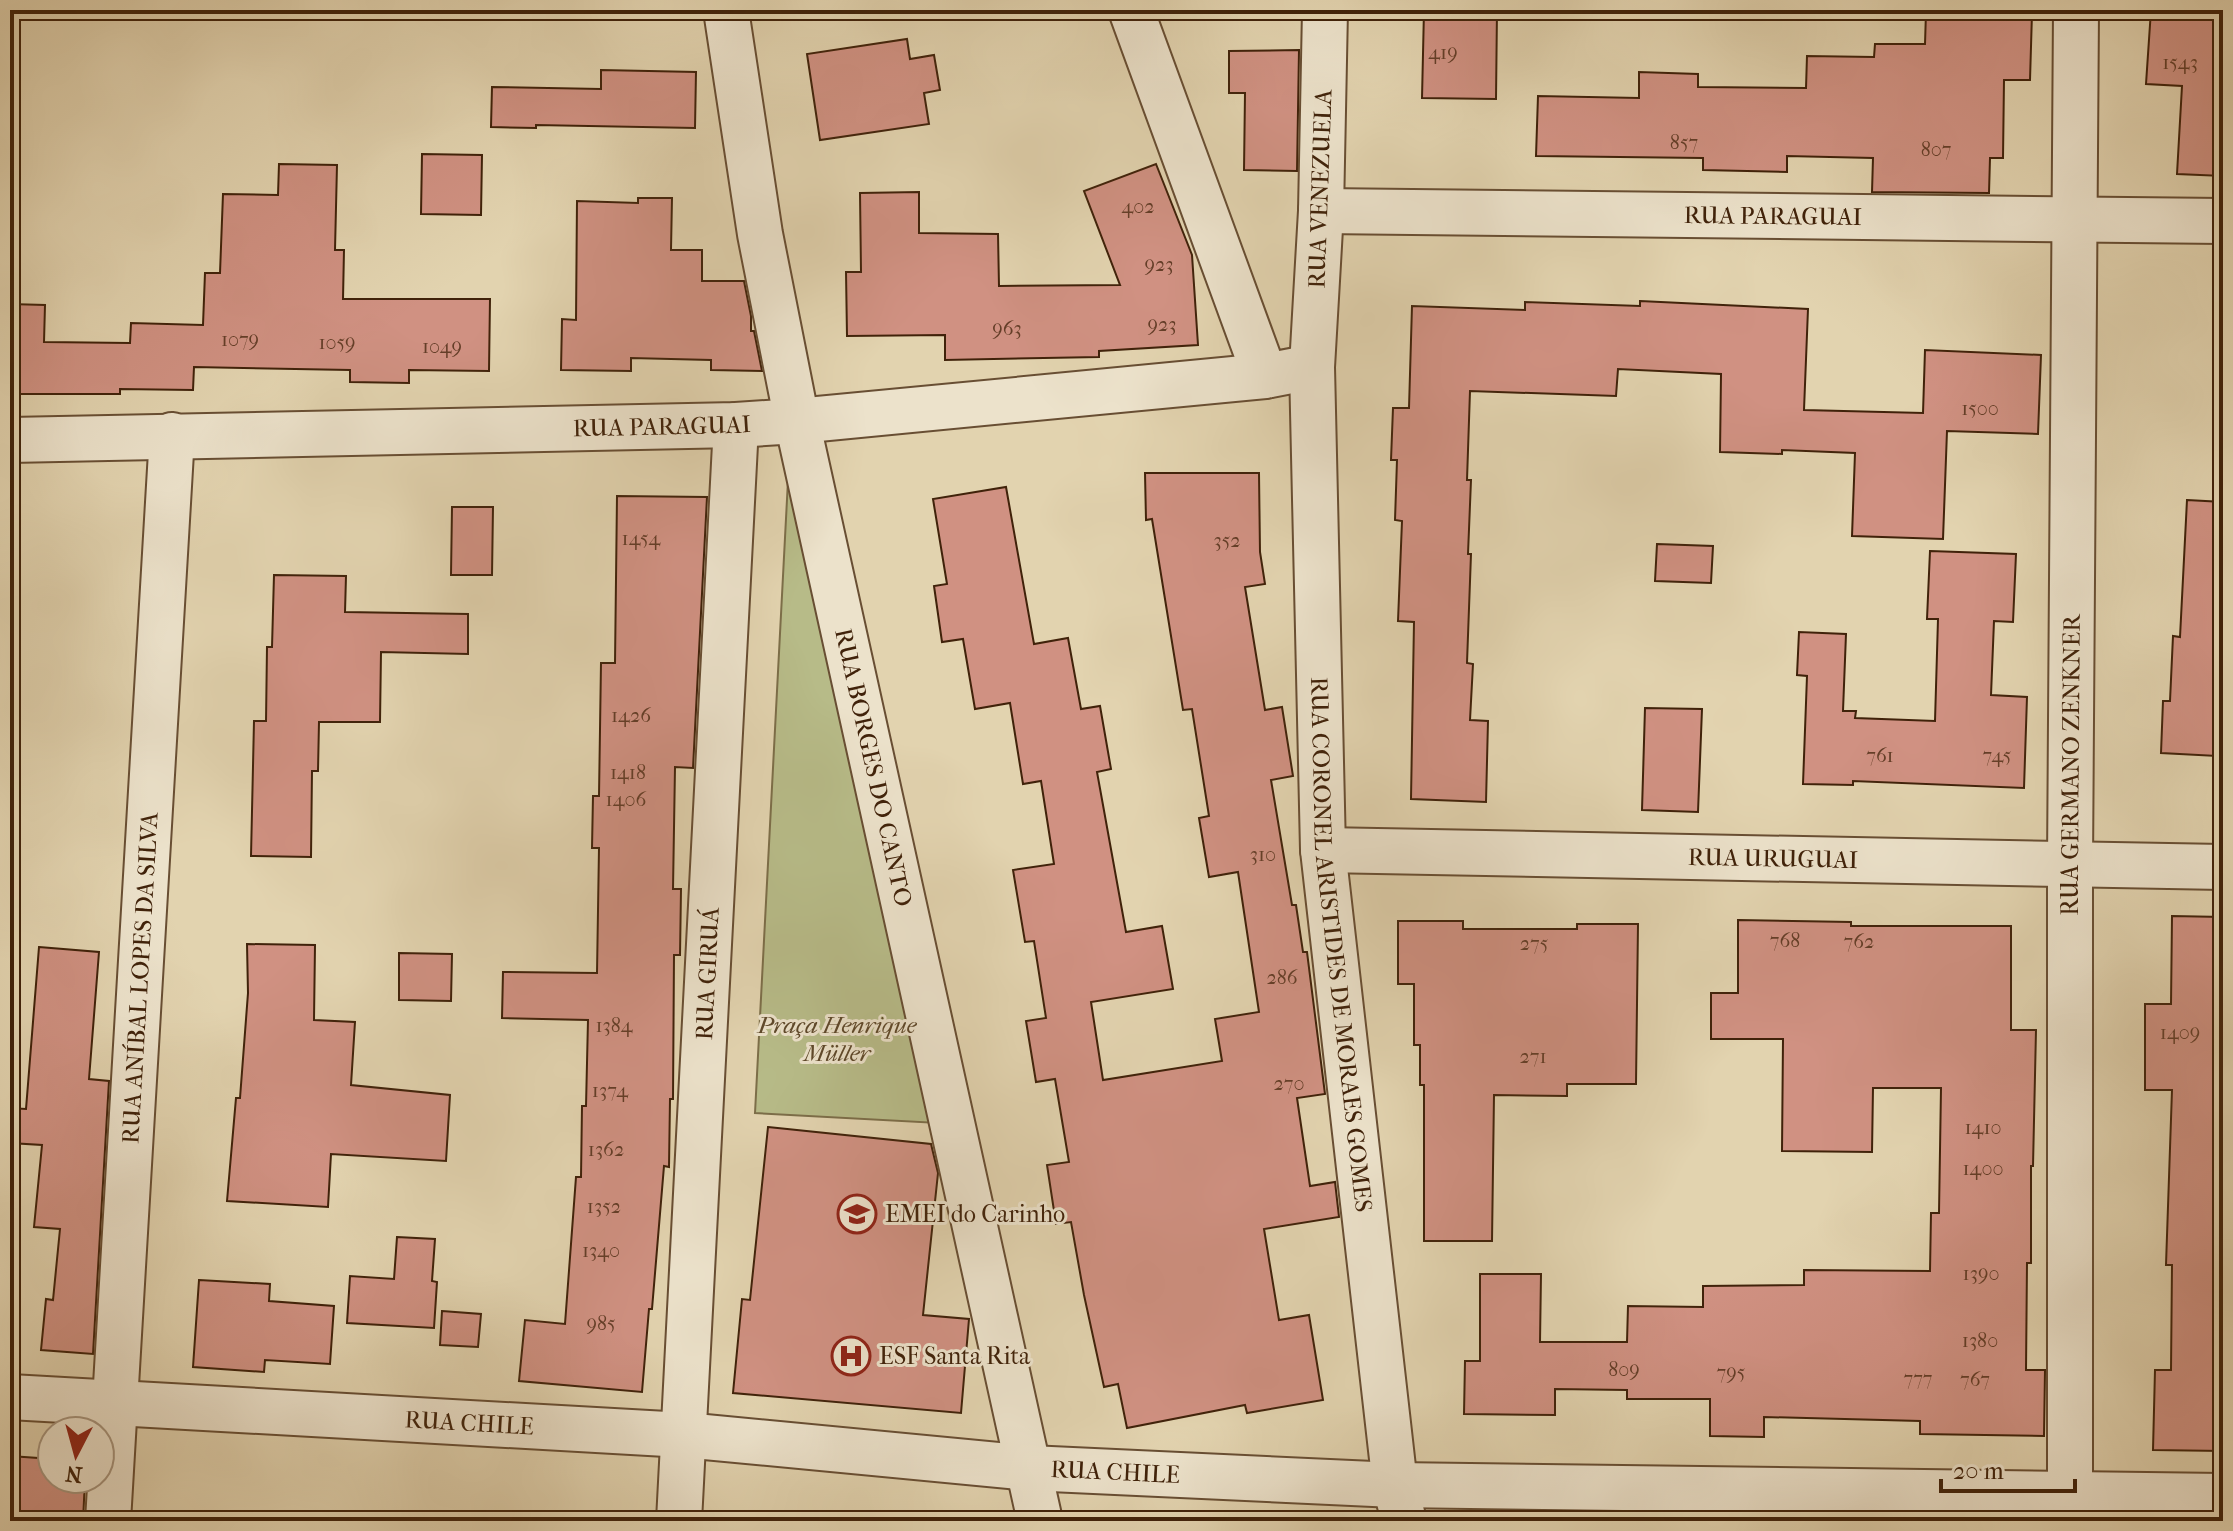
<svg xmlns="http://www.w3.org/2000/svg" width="2233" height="1531" font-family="'IM FELL French Canon',serif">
	<rect width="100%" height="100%" fill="#e2d3af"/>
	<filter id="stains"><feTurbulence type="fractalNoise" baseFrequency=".0025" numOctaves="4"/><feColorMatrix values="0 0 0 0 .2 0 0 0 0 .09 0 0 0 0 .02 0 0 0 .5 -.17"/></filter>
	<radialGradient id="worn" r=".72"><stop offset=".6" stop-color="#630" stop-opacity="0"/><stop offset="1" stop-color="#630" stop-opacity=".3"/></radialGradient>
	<path fill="#b7bb88" stroke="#7c6e49" stroke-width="2" d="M789,461L938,1123L755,1113Z"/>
	<g fill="#d09182" stroke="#40220a" stroke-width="2">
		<path d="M1424,10H1497L1496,99L1422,98Z"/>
		<path d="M2151,10H2223V176L2177,174L2182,86L2146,84Z"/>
		<path d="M1926,12L2032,13L2030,80H2004L2003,158H1990L1989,193L1872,192L1873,158L1787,156V172L1703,170V158L1536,156L1538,96L1639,98V72L1698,74V87L1806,88L1807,56L1874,57L1875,44H1925Z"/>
		<path d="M907,39L910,59L934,55L940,90L924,93L929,124L820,140L807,54Z"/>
		<path d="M1299,50L1297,171L1244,170L1245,93H1229V51Z"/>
		<path d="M601,70L696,72L695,128L536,125V128L491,127L492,87L601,89Z"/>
		<path d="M422,154L482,155L481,215L421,214Z"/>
		<path d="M279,164L337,165L335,250H344L343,299H490L489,371L409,370V383L350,382V370L194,367L193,390L120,389V394H10V304L45,305L44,342L130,343L131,323L203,325L205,273H220L223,194L278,195Z"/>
		<path d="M1156,164L1192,255L1198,345L1099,351V357L945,360V335L847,336L846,272H861L860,193L919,192V233L998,234L999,286L1120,285L1084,191Z"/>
		<path d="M638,198H672L671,250H702V281H744L751,316V331H754L762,371L711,370V360L631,358V371L561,370L562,319L576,320L577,201L638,203Z"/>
		<path d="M1640,301L1808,309L1804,410L1923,413L1925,350L2041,355L2038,434L1947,431L1943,539L1852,536L1855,453L1782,450V454L1720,452L1721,374L1618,369L1616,396L1470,391L1467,480H1471L1468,554H1471L1467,663L1473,664L1470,720L1488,721L1486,802L1411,799L1414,622L1398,621L1402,521L1395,520L1397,460H1391L1393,408H1409L1412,306L1525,310V302L1640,306Z"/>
		<path d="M1145,473H1259L1260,552L1265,584L1245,587L1265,710L1282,707L1293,776L1271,780L1292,905H1296L1303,952H1307L1325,1094L1297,1098L1310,1186L1335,1182L1339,1217L1264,1229L1279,1320L1309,1315L1323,1400L1247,1413L1245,1405L1127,1428L1118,1384L1104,1387L1084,1295L1071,1222L1056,1224L1047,1165L1069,1162L1055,1079L1036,1082L1026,1021L1046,1018L1034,941L1025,942L1013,870L1054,864L1041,781L1023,784L1010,703L975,709L963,639L942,642L934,586L947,584L933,499L1006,487L1034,644L1068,638L1081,709L1100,706L1111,769L1097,772L1126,932L1162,926L1173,989L1091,1002L1103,1080L1222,1061L1215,1019L1259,1012L1238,872L1209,877L1199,818L1209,816L1192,709L1183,710L1152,519L1146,520Z"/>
		<path d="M617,496L707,497L693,768L675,767L673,889H681L680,955H674L673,1099H670L669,1167L664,1166L652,1309H649L642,1392L519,1381L525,1320L565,1324L576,1177H581L582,1106H586L588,1020L502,1018L503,972L597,973L599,848H592L593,796H599L601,663H615Z"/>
		<path d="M2187,500L2223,502V695H2220L2217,756L2161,753L2163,701H2170L2173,636L2180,637Z"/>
		<path d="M452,507H493L492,575H451Z"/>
		<path d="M1657,544L1713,546L1711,583L1655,581Z"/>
		<path d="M1930,551L2016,554L2013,622L1994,621L1991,695L2027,697L2024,788L1853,781V785L1803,784L1807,676L1797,675L1799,632L1846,634L1843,711H1856L1855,718L1935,721L1938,619H1927Z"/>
		<path d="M274,575L346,576L345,612L468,614V654L381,652L380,722H319L318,771H312L311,857L251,856L254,721H266L267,647H272Z"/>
		<path d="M1645,708L1702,709L1698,812L1642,810Z"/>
		<path d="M2172,916L2223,917V1451L2153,1450L2155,1370H2171L2172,1265H2166L2172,1090H2145V1004H2171Z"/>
		<path d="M1738,920L1851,922V926H2011V1030H2036L2033,1166H2031V1263H2027L2026,1370H2045L2044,1436L1920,1434V1421L1764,1417V1437L1710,1436V1399H1627V1390L1555,1389V1415L1464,1414L1465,1361H1480V1274H1541L1540,1342H1627L1628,1306L1703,1307V1286L1804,1285V1270L1930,1271L1931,1213H1939L1941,1088H1873L1872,1152L1782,1151L1783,1039H1711V993H1738Z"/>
		<path d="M1398,921H1463V929H1577V924H1638L1636,1084H1567V1096L1494,1095L1492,1241H1424V1085H1420V1045H1414V984H1398Z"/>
		<path d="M247,944L315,945L314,1020L355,1022L351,1085L450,1095L446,1161L331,1154L328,1207L227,1201L236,1098H240L248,993Z"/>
		<path d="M39,947L99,952L89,1079L109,1081L93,1354L41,1350L46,1299L53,1300L60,1229L34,1227L42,1145L10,1143V1108L26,1109Z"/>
		<path d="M399,953L452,954L451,1001L399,1000Z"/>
		<path d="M768,1127L931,1144L938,1173L923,1315L969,1319L961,1413L733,1393L742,1299L750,1300Z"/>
		<path d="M397,1237L435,1239L432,1281L437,1282L434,1328L347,1323L350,1276L394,1279Z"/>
		<path d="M199,1280L270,1284L269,1301L334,1306L330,1364L265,1360L264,1372L193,1367Z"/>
		<path d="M442,1311L481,1314L478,1347L440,1345Z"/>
		<path d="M10,1456L52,1459V1479H85L83,1521H10Z"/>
	</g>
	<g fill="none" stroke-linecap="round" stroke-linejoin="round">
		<g stroke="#684e33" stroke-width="48">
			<g id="minor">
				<path id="s1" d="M726,10L760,234L797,421L1040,1521"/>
				<path d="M1131,10L1265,376"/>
				<path id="s2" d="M1325,10L1321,211L1312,367L1323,850L1395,1485L1404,1521"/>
				<path id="s3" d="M1321,211L2223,221"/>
				<path id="s4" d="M10,440L736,425L797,421L1265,376L1312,367"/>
				<path id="s5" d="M1323,850L2223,867"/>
				<path id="s6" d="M10,1397L684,1435L1029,1468L1395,1485L2223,1496"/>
				<path id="s7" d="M108,1521L172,435"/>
				<path id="s8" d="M679,1521L736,425"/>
				<path id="s9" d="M2070,1521V864L2076,10"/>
			</g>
		</g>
		<use href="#minor" stroke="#ece2cb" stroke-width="44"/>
	</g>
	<defs>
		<g id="school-ring" transform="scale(2)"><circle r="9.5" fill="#ece2cb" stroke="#8f2418" stroke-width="1.5"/><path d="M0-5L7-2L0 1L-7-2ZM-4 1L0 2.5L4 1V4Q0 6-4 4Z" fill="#8f2418"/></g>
		<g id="hospital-ring" transform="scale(2)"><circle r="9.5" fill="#ece2cb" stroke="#8f2418" stroke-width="1.5"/><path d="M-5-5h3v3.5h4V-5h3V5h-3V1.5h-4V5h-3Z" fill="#8f2418"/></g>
	</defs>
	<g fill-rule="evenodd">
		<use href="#school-ring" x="857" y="1214"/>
		<use href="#hospital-ring" x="851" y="1356"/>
	</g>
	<g text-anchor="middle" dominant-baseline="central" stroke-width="6" stroke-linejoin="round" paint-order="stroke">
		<g font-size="20" fill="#643e28">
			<text x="1443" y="52">419</text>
			<text x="2180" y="62">1543</text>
			<text x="1684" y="142">857</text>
			<text x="1936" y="149">807</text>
			<text x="1138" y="206">402</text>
			<text x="1159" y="264">923</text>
			<text x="1162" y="324">923</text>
			<text x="1007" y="328">963</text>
			<text x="240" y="339">1079</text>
			<text x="337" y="342">1059</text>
			<text x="442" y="346">1049</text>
			<text x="1980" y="408">1500</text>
			<text x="641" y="538">1454</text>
			<text x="1227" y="540">352</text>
			<text x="631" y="715">1426</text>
			<text x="1880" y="755">761</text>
			<text x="1997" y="755">745</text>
			<text x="628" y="772">1418</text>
			<text x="626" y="799">1406</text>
			<text x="1263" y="854">310</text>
			<text x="1785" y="940">768</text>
			<text x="1859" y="941">762</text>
			<text x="1534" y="943">275</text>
			<text x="1282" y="977">286</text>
			<text x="614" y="1025">1384</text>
			<text x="2180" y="1032">1409</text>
			<text x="1533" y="1056">271</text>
			<text x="1289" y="1083">270</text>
			<text x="610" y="1090">1374</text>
			<text x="1983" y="1127">1410</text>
			<text x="606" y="1149">1362</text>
			<text x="1983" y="1168">1400</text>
			<text x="604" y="1206">1352</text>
			<text x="601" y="1250">1340</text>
			<text x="1981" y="1273">1390</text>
			<text x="601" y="1323">985</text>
			<text x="1980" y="1340">1380</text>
			<text x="1624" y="1369">809</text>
			<text x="1731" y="1372">795</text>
			<text x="1918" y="1378">777</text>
			<text x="1975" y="1379">767</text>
		</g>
		<g font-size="24" fill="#40220a" stroke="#ece2cb">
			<text transform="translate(1320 189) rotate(-88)">RUA VENEZUELA</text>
			<text stroke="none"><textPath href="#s3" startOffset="452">RUA PARAGUAI</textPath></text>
			<text stroke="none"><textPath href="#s4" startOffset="652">RUA PARAGUAI</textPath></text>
			<text stroke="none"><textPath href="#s9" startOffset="756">RUA GERMANO ZENKNER</textPath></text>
			<text stroke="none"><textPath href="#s1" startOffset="772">RUA BORGES DO CANTO</textPath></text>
			<text stroke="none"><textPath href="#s5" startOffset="450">RUA URUGUAI</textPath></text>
			<text stroke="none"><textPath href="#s2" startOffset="936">RUA CORONEL ARISTIDES DE MORAES GOMES</textPath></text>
			<text stroke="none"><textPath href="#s8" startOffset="548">RUA GIRUÁ</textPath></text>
			<text stroke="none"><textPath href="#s7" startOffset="544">RUA ANÍBAL LOPES DA SILVA</textPath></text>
			<text stroke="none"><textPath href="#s6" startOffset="460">RUA CHILE</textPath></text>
			<text stroke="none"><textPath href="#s6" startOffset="1108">RUA CHILE</textPath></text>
		</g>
		<g font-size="24" font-style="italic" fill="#5e482a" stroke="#ece2cb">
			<text x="837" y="1025">Praça Henrique<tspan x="837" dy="28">Müller</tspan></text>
		</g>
		<g font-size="24" fill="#40220a" stroke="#ece2cb" text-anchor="start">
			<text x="885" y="1214">EMEI do Carinho</text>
			<text x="879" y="1356">ESF Santa Rita</text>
		</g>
	</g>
	<rect width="2233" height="1531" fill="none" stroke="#e2d3af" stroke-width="40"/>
	<rect x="12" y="12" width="2209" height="1507" fill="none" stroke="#40220a" stroke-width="4"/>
	<rect x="20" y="20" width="2193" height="1491" fill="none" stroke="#40220a" stroke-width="2"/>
	<g transform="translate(76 1455) rotate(186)"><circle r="38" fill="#ece2cb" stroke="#a7957e" stroke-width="2"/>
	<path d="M0-6L14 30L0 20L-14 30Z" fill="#8f2418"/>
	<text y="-12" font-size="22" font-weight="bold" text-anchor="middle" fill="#40220a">N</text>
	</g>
	<path d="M1941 1479v12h134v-12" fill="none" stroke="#40220a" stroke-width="4"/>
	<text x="1953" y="1479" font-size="24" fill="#40220a" stroke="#ece2cb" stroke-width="6" paint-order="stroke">20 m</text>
	<rect width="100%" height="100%" filter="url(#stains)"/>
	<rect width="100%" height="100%" fill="url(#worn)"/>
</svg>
